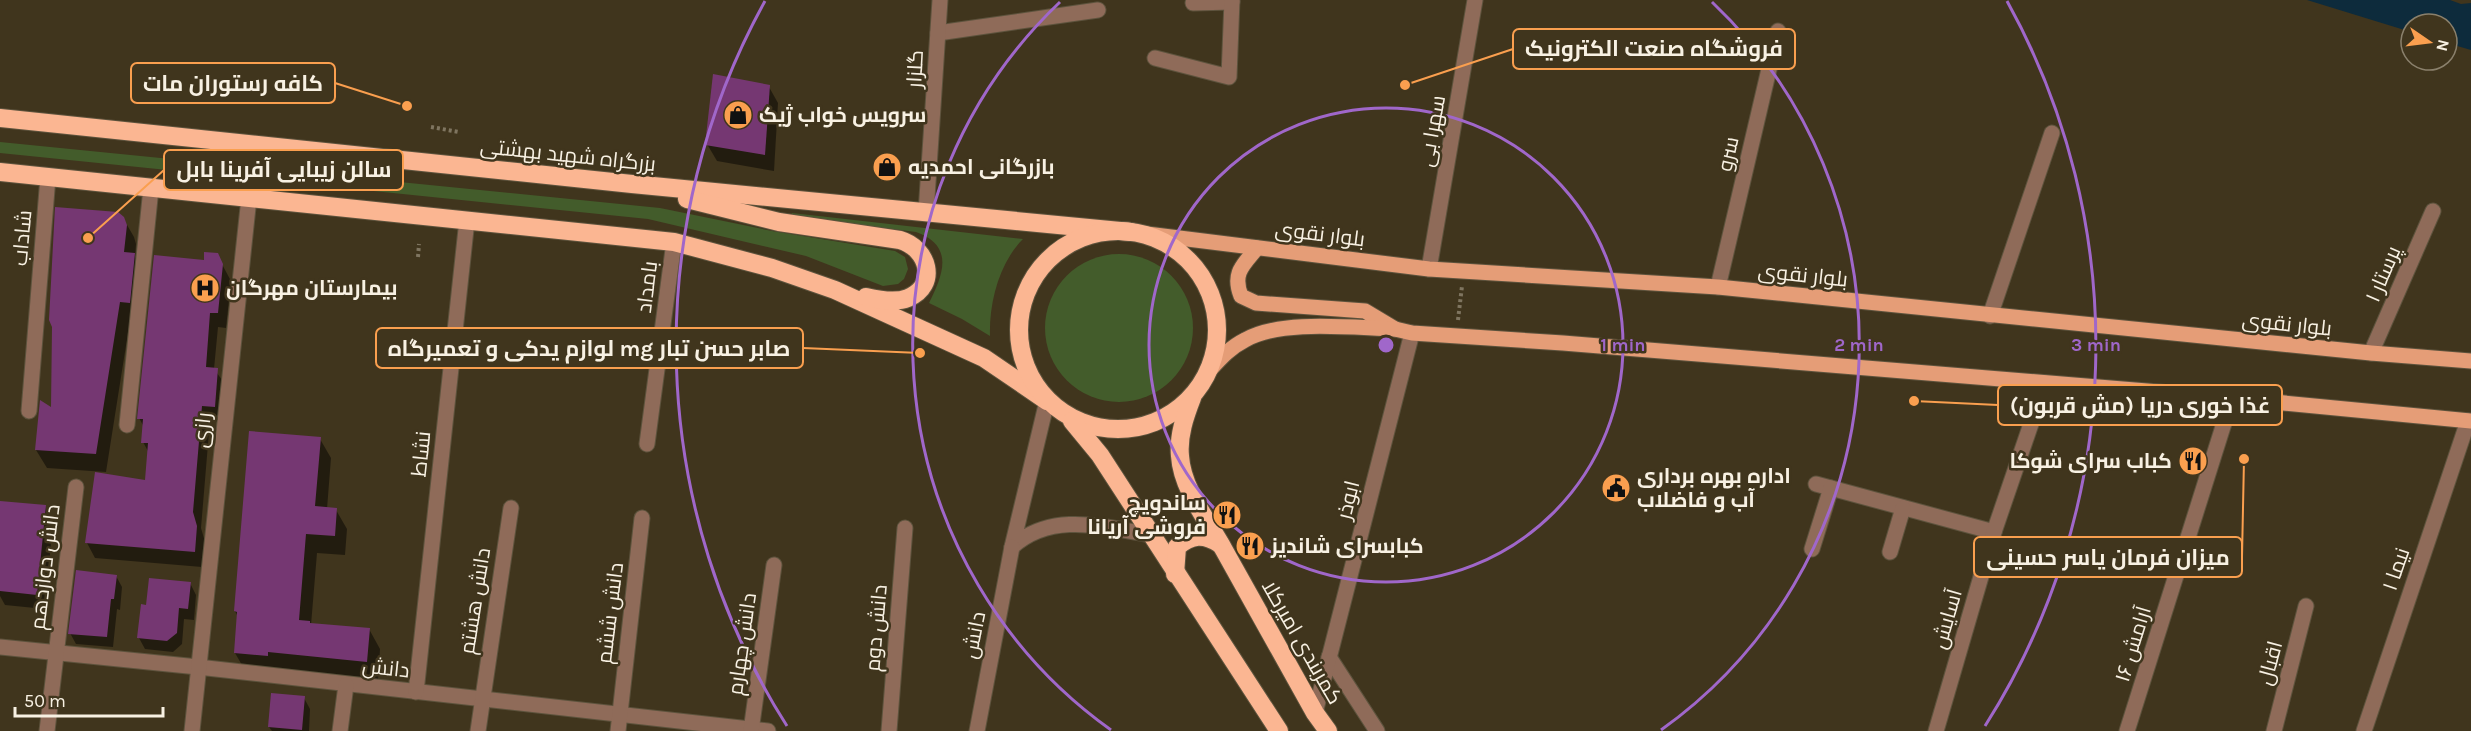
<svg xmlns="http://www.w3.org/2000/svg" width="2471" height="731" font-family="Karla,Cairo,sans-serif">
	<rect width="100%" height="100%" fill="#40351d"/>
	<g fill="#435c2b">
		<path d="M0,142L660,208L772,231L895,251L905,257L908,269L904,279L898,284L883,286L806,256L648,219L0,153Z"/>
		<path d="M792,213L1023,239C999,263 989,303 990,336L962,319L929,303C943,275 955,246 916,232L791,216Z"/>
		<circle cx="1119" cy="328" r="74"/>
	</g>
	<path fill="#0d2b3c" d="M2307,0H2450L2461,4L2471,3V50L2447,43V24H2411V32Z"/>
	<g fill="#0007">
		<path d="M769,87L778,103L774,171L717,161L707,144Z"/>
		<path d="M123,218L134,237L136,244L135,257L144,273L139,321L130,320L106,472L47,468L36,450Z"/>
		<path d="M217,255L231,281L226,328L218,327L214,369L225,384L222,421L210,420L201,528L205,542L202,567L95,558L87,543L146,481L149,453L143,442L144,427L139,418L205,262Z"/>
		<path d="M320,439L331,458L327,509L336,510L347,529L345,555L317,553L311,625L369,629L380,649L378,681L246,672L235,653L238,617L235,611Z"/>
		<path d="M0,502L45,507L53,521L45,609L5,605L0,596Z"/>
		<path d="M116,576L122,587L120,610L117,609L113,647L76,644L70,633Z"/>
		<path d="M190,583L196,595L194,620L184,619L182,644L173,652L145,649L139,638L147,606Z"/>
		<path d="M304,698L310,709L309,731H272L269,727Z"/>
	</g>
	<g fill="#753772">
		<path d="M713,74L770,85L765,155L705,145Z"/>
		<path d="M55,207L118,212L124,217L127,225L124,252L135,253L130,303L120,302L96,454L35,450L40,400L51,407L52,327L49,320Z"/>
		<path d="M204,252L218,253L223,264L218,313H210L206,367L218,368L215,407L202,406L193,512L197,526L195,552L85,543L95,472L145,480L148,443H141L143,419H137L154,255L204,260Z"/>
		<path d="M249,431L321,437L315,506L337,508L335,536L306,534L299,620L310,621V623L370,628L367,662L268,652V656L234,653L237,612L234,611Z"/>
		<path d="M0,501L46,505L37,595L0,591Z"/>
		<path d="M76,570L117,575L114,599H111L107,637L68,634Z"/>
		<path d="M149,578L191,582L188,609L179,608L177,633L167,641L137,638L141,604L146,605Z"/>
		<path d="M271,693L305,696L302,730L268,727Z"/>
	</g>
	<g fill="none" stroke-linecap="round" stroke-linejoin="round">
		<g stroke="#5d533d" stroke-width="17">
			<g id="street">
				<path d="M1193,3L1232,2"/>
				<path d="M938,33L1098,10"/>
				<path d="M1155,58L1229,77L1232,0"/>
				<path d="M926,213L940,0"/>
				<path d="M1429,269L1475,0"/>
				<path d="M1718,287L1778,31"/>
				<path d="M1990,316L2052,133"/>
				<path d="M2371,353L2433,211"/>
				<path d="M1047,401L1012,547C1052,511 1103,527 1151,535"/>
				<path d="M29,411L48,177"/>
				<path d="M127,425L151,188"/>
				<path d="M647,444L674,242"/>
				<path d="M1816,484L1994,532"/>
				<path d="M1812,549L1831,488"/>
				<path d="M1890,552L1903,508"/>
				<path d="M0,647L198,667L768,731"/>
				<path d="M1329,657L1377,731"/>
				<path d="M416,692L467,220"/>
				<path d="M1315,713L1412,333"/>
				<path d="M47,731L76,487"/>
				<path d="M192,731L249,198"/>
				<path d="M340,731L346,685"/>
				<path d="M478,731L511,508"/>
				<path d="M618,731L642,518"/>
				<path d="M751,731L774,565"/>
				<path d="M889,731L905,528"/>
				<path d="M977,731L1012,547"/>
				<path d="M1936,731L1994,532L2045,383"/>
				<path d="M2127,731L2232,398"/>
				<path d="M2274,731L2306,606"/>
				<path d="M2364,731L2468,421"/>
			</g>
		</g>
		<g stroke="#5d533d" stroke-width="17">
			<g id="primary">
				<path d="M1131,232L1429,269L1718,287L2371,353L2471,361"/>
				<path d="M1257,248C1243,265 1232,273 1241,296L1256,303L1365,311L1395,329"/>
				<path d="M1207,373C1219,360 1229,348 1245,340C1281,319 1353,328 1395,329L1412,333L1563,343L2232,398L2471,421"/>
			</g>
		</g>
		<g stroke="#5d533d" stroke-width="20">
			<g id="highway">
				<path d="M0,118L632,184L1131,232"/>
				<path d="M0,172L674,242L772,268L835,290L984,358L1047,401"/>
				<path d="M687,199L779,222L900,240C928,248 939,285 908,298C896,303 879,300 866,297"/>
				<circle cx="1118" cy="330" r="99"/>
				<path d="M1192,398C1185,416 1178,436 1180,456C1182,489 1208,521 1224,550C1254,604 1285,659 1315,713L1328,731"/>
				<path d="M1072,421L1100,455L1279,731"/>
				<path d="M1175,574L1177,547C1192,534 1204,534 1220,544"/>
			</g>
		</g>
		<g stroke="#7f7560" stroke-width="4" stroke-dasharray="3 3" stroke-linecap="butt">
			<path d="M431,127L459,132"/>
			<path d="M418,257L419,244"/>
			<path d="M1458,320L1462,286"/>
		</g>
		<use href="#street" stroke="#8f6b59" stroke-width="15"/>
		<use href="#primary" stroke="#e59d77" stroke-width="15"/>
		<use href="#highway" stroke="#fbb692" stroke-width="18"/>
	</g>
	<g fill="none" stroke="#a067ca" stroke-width="3">
		<circle cx="1386" cy="345" r="237"/>
		<path d="M1111 730A473 473 0 0 1 1060 2M1712 2A473 473 0 0 1 1661 730"/>
		<path d="M787 726A710 710 0 0 1 765 1M2007 1A710 710 0 0 1 1985 726"/>
	</g>
	<defs>
		<g id="shop-disc" transform="scale(1.5)"><circle r="9.5" fill="#fa9f4f" stroke="#40351d"/><path d="M-5-2.5h2.3a2.7 3.5 0 0 1 5.4 0H5L5.5 6h-11ZM-1.5-2.5h3a1.5 2.3 0 0 0-3 0Z" fill="#111"/></g>
		<g id="hospital-disc" transform="scale(1.5)"><circle r="9.5" fill="#fa9f4f" stroke="#40351d"/><path d="M-5-5h3v3.5h4V-5h3V5h-3V1.5h-4V5h-3Z" fill="#111"/></g>
		<g id="restaurant-disc" transform="scale(1.5)"><circle r="9.5" fill="#fa9f4f" stroke="#40351d"/><path d="M-5-6h1v4h1v-4h1v4h1v-4h1v5L-1.5 .5V6h-2V.5L-5-1ZM5-6V6H3V1.5H1.5Q1.5-4 5-6Z" fill="#111"/></g>
		<g id="civic-disc" transform="scale(1.5)"><circle r="9.5" fill="#fa9f4f" stroke="#40351d"/><path d="M-.6-6.5H3V-4.5H.6V-3L4-1V1h2V6H-6V1h2V-1L-.6-3ZM-1.2 2.5V6h2.4V2.5Z" fill="#111"/></g>
	</defs>
	<g fill-rule="evenodd">
		<use href="#shop-disc" x="738" y="115"/>
		<use href="#shop-disc" x="887" y="167"/>
		<use href="#hospital-disc" x="205" y="288"/>
		<use href="#restaurant-disc" x="2193" y="461"/>
		<use href="#civic-disc" x="1616" y="488"/>
		<use href="#restaurant-disc" x="1227" y="515"/>
		<use href="#restaurant-disc" x="1250" y="546"/>
	</g>
	<g text-anchor="middle" dominant-baseline="central" stroke-width="5" stroke-linejoin="round" paint-order="stroke">
		<g font-size="21" fill="#f8f1e3" stroke="#40351d">
			<text transform="translate(915 69) rotate(-87)">گلزار</text>
			<text transform="translate(1432 131) rotate(-80)">سهرا بی</text>
			<text transform="translate(1728 154) rotate(-77)">سرو</text>
			<text transform="translate(568 155) rotate(6)">بزرگراه شهید بهشتی</text>
			<text transform="translate(1320 234) rotate(7)">بلوار نقوی</text>
			<text transform="translate(22 238) rotate(-85)">شاداب</text>
			<text transform="translate(2383 274) rotate(-67)">پرستار ۱</text>
			<text transform="translate(1803 275) rotate(6)">بلوار نقوی</text>
			<text transform="translate(647 287) rotate(-83)">بامداد</text>
			<text transform="translate(2287 324) rotate(6)">بلوار نقوی</text>
			<text transform="translate(202 430) rotate(-84)">رازی</text>
			<text transform="translate(421 454) rotate(-84)">نشاط</text>
			<text transform="translate(1348 500) rotate(-76)">ابوذر</text>
			<text transform="translate(45 567) rotate(-83)">دانش دوازدهم</text>
			<text transform="translate(2396 569) rotate(-71)">نیما ۱</text>
			<text transform="translate(475 601) rotate(-81)">دانش هشتم</text>
			<text transform="translate(610 613) rotate(-83)">دانش ششم</text>
			<text transform="translate(1947 619) rotate(-74)">آسایش</text>
			<text transform="translate(876 628) rotate(-85)">دانش دوم</text>
			<text transform="translate(974 635) rotate(-79)">دانش</text>
			<text transform="translate(1302 642) rotate(60)">کمربندی امیرکلا</text>
			<text transform="translate(742 644) rotate(-82)">دانش چهارم</text>
			<text transform="translate(2133 644) rotate(-73)">آرامش ۱۶</text>
			<text transform="translate(2270 663) rotate(-75)">اقبال</text>
			<text transform="translate(386 668) rotate(6)">دانش</text>
		</g>
		<g font-size="21" font-weight="bold" fill="#f8f1e3" stroke="#40351d" text-anchor="start">
			<text x="759" y="115">سرویس خواب ژیک</text>
			<text x="908" y="167">بازرگانی احمدیه</text>
			<text x="226" y="288">بیمارستان مهرگان</text>
			<text x="2172" y="461" text-anchor="end">کباب سرای شوکا</text>
			<text x="1637" y="476">اداره بهره برداری<tspan x="1637" dy="24">آب و فاضلاب</tspan></text>
			<text x="1206" y="503" text-anchor="end">ساندویچ<tspan x="1206" dy="24">فروشی آریانا</tspan></text>
			<text x="1271" y="546">کبابسرای شاندیز</text>
		</g>
	</g>
	<circle cx="1386" cy="345" r="9" fill="#a067ca" stroke="#40351d" stroke-width="3"/>
	<g font-size="18" text-anchor="middle" font-weight="bold" fill="#a067ca" stroke="#40351d" stroke-width="5" stroke-linejoin="round" paint-order="stroke">
		<text x="1623" y="351">1 min</text>
		<text x="1859" y="351">2 min</text>
		<text x="2096" y="351">3 min</text>
	</g>
	<path fill="none" stroke="#fa9f4f" stroke-width="2" d="M1405 85L1513 49M407 106L335 83M88 238L164 170M920 353L803 348M1914 401L1998 405M2244 459L2242 557"/>
	<g fill="#fa9f4f" stroke="#40351d" stroke-width="2">
		<circle cx="1405" cy="85" r="6"/>
		<circle cx="407" cy="106" r="6"/>
		<circle cx="88" cy="238" r="6"/>
		<circle cx="920" cy="353" r="6"/>
		<circle cx="1914" cy="401" r="6"/>
		<circle cx="2244" cy="459" r="6"/>
	</g>
	<g fill="#40351d" stroke="#fa9f4f" stroke-width="2">
		<rect x="1513" y="29" width="282" height="40" rx="6"/>
		<rect x="131" y="63" width="204" height="40" rx="6"/>
		<rect x="164" y="150" width="239" height="40" rx="6"/>
		<rect x="376" y="328" width="427" height="40" rx="6"/>
		<rect x="1998" y="385" width="284" height="40" rx="6"/>
		<rect x="1974" y="537" width="268" height="40" rx="6"/>
	</g>
	<g font-size="22" text-anchor="middle" font-weight="bold" fill="#f8f1e3">
		<text x="1654" y="56">فروشگاه صنعت الکترونیک</text>
		<text x="233" y="91">کافه رستوران مات</text>
		<text x="284" y="177">سالن زیبایی آفرینا بابل</text>
		<text x="589" y="356">لوازم یدکی و تعمیرگاه mg صابر حسن تبار</text>
		<text x="2140" y="413">غذا خوری دریا (مش قربون)</text>
		<text x="2108" y="565">میزان فرمان یاسر حسینی</text>
	</g>
	<g transform="translate(2429 42) rotate(104)"><circle r="28" fill="#40351d" stroke="#8a806c" stroke-width="1.5"/>
	<path d="M0-4.5L10 22L0 15L-10 22Z" fill="#fa9f4f"/>
	<text y="-9" font-size="16" font-weight="bold" text-anchor="middle" fill="#f8f1e3">N</text>
	</g>
	<path d="M15 707v9h148v-9" fill="none" stroke="#f8f1e3" stroke-width="3"/>
	<text x="24" y="707" font-size="18" fill="#f8f1e3" stroke="#40351d" stroke-width="4.5" paint-order="stroke">50 m</text>
</svg>
